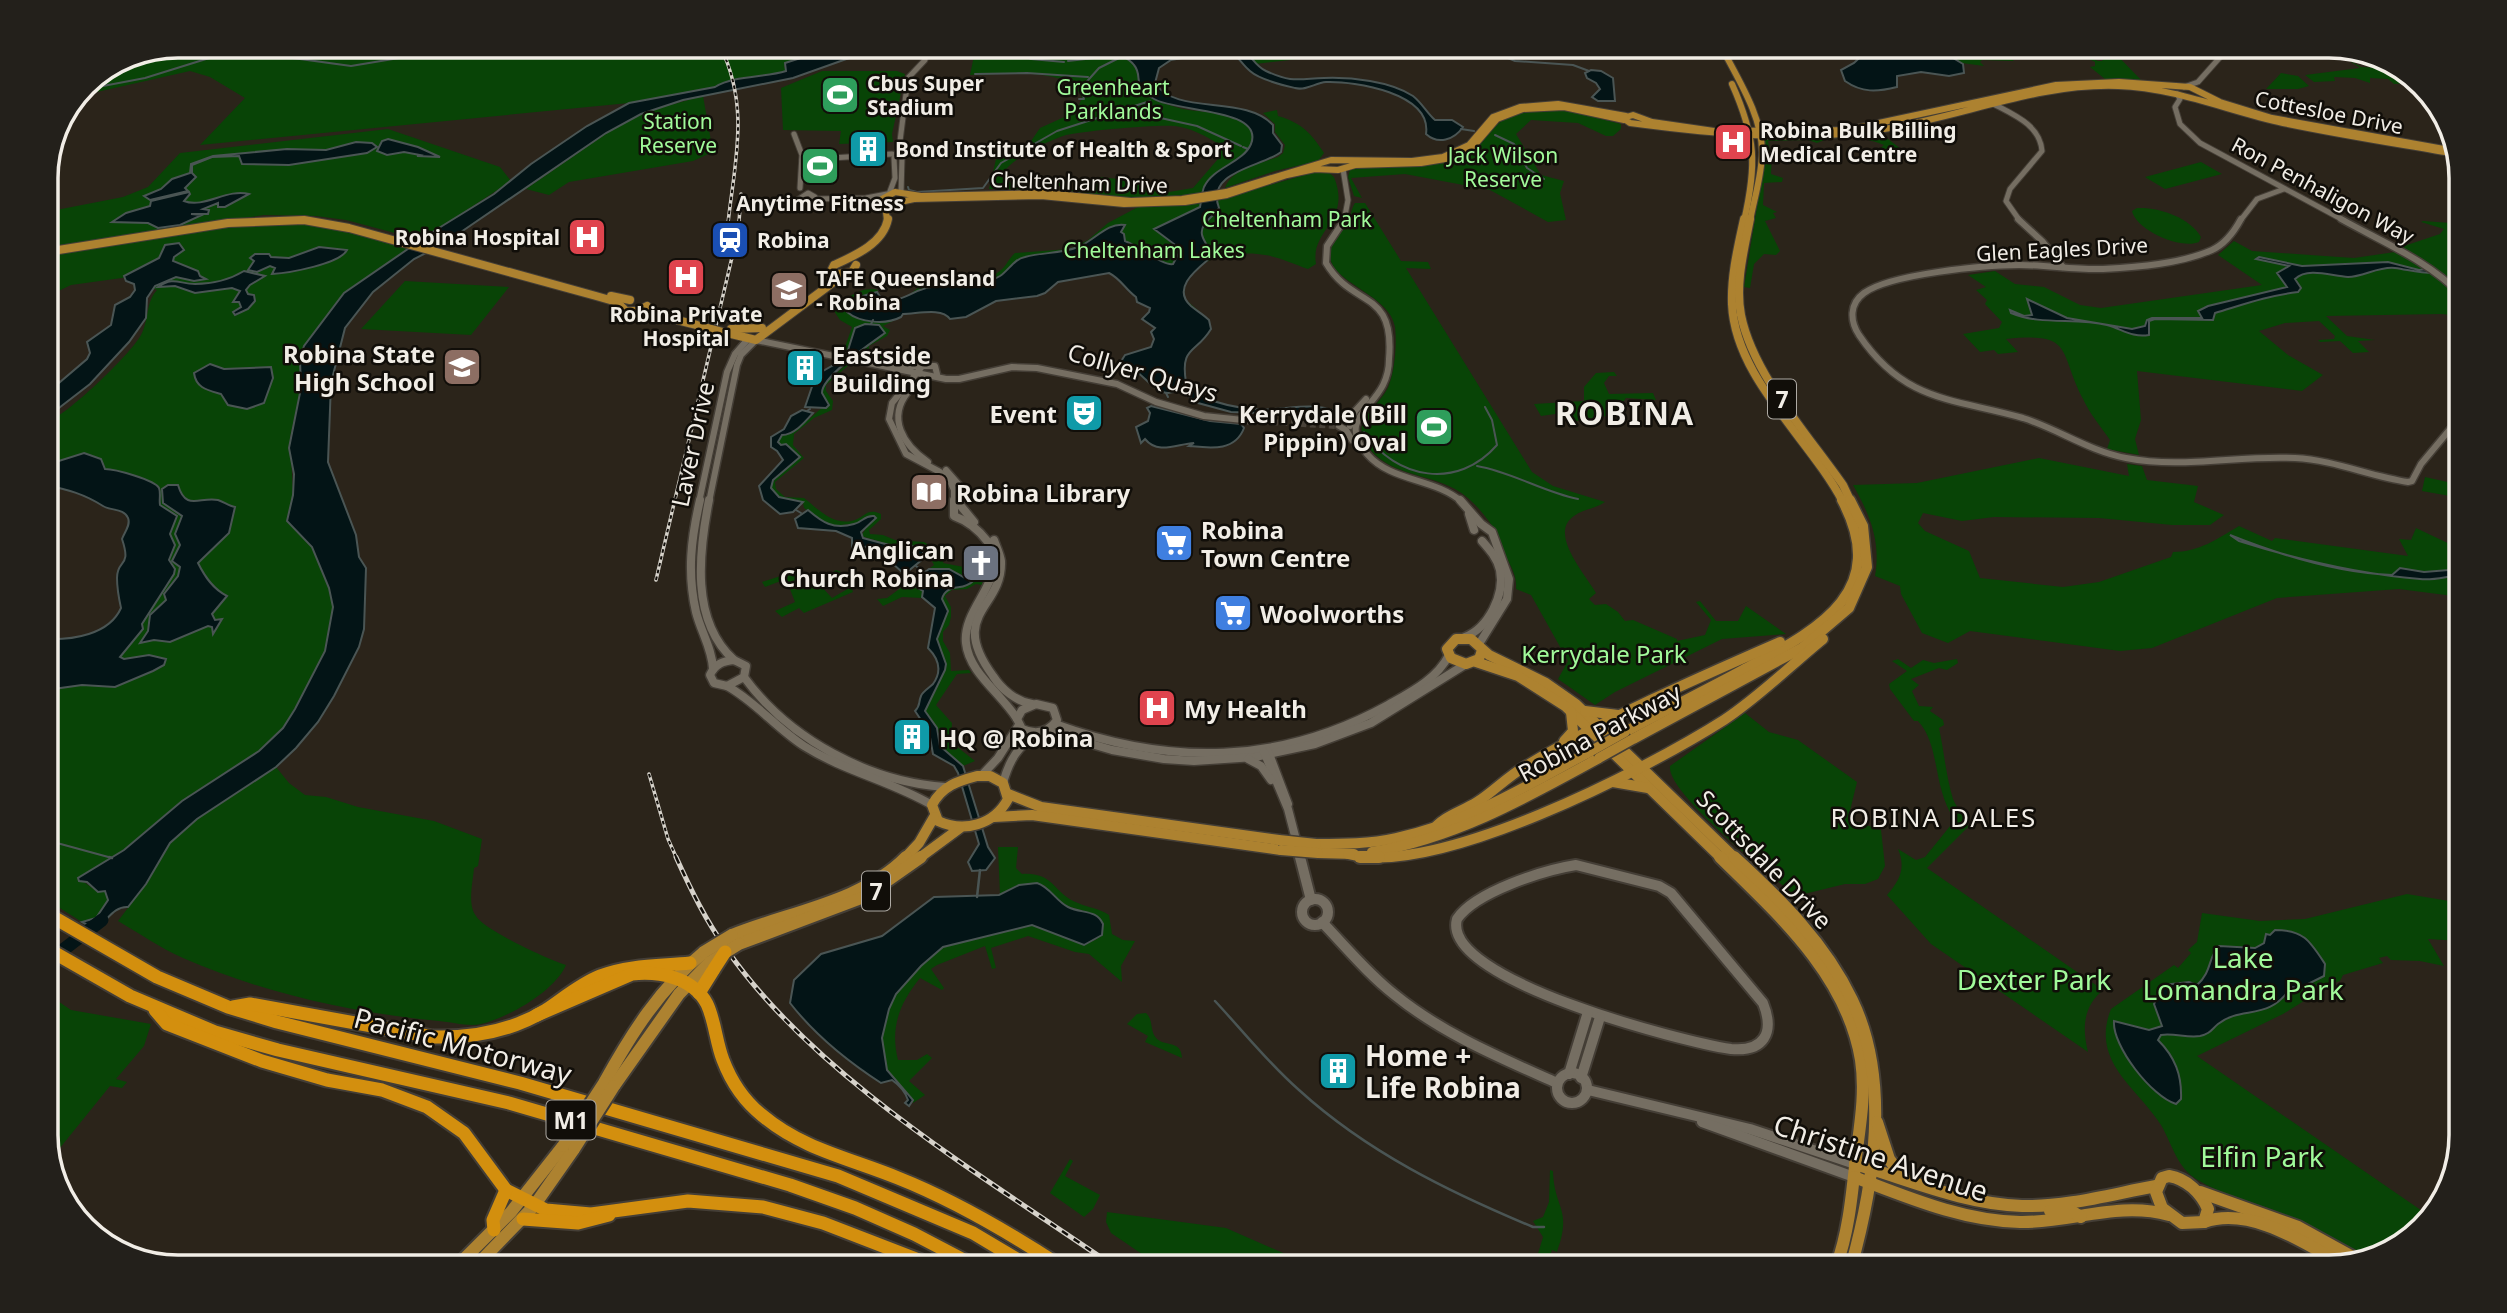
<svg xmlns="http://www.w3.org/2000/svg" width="2507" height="1313" font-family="'Noto Sans',sans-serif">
	<rect width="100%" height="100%" fill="#2b241a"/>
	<g fill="#084406">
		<path d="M178,46H242L260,50L282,46H838L788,62L784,66L786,71C763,78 735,75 715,87L629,103L200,145L245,98L210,77L190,71L79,96C95,61 144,52 178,46Z"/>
		<path d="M976,46H1108L1132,62L1152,98C1161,103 1172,106 1183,109C1200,113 1271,112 1249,148C1242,160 1224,165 1214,175C1209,180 1207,187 1203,194L1133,199L1071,191L1098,177L1129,180L1163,193L1193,188L1218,159L1220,145C1206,136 1191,128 1175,126C1159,124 1081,131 1066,135C1045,142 1014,157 1001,175L1004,180L1012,183H1063L1056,189H989L997,155L1029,144L1040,128L1071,114L1078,107L1082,98C1070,65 999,75 970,75Z"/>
		<path d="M1245,46H1413L1255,64Z"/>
		<path d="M2064,46L2098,61H2102L2106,55L2104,54L2105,50L2114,52L2141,80L2105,79L2090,67L2095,66V62Z"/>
		<path d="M1971,51L1984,54L2001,51L2014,61L1982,60L1980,62L1984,66L1962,63L1953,58L1974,55Z"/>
		<path d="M2347,59L2361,67L2400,69L2415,83L2394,84L2388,79L2370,78V83L2355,78L2334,77L2335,81L2314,82L2305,75L2360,68Z"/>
		<path d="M822,71H897L905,74L892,134L893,142L839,144L841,131L783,130L781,88Z"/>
		<path d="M2281,73L2298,76L2309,86L2298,89H2266Z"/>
		<path d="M703,96L713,152L693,161L569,182L549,195L526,189L623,122L656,109Z"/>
		<path d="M1538,109L1566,110L1621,124V129L1613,136H1606L1578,123L1531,120L1516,134L1541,175L1564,181L1560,193L1566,220L1548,222L1490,190L1405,174L1351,178L1362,198L1354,196L1348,177L1350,170C1382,158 1423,172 1458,159C1481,151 1482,139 1498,124C1508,114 1525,111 1538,109Z"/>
		<path d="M1277,110L1278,116C1302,123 1311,133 1324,153L1318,161L1275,171L1225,188C1231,169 1261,163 1278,157L1283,153L1285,145L1275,132V124L1263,113Z"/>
		<path d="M388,129L500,167L511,181L421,240L346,220L316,216L264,215L46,247V212L123,197L148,187L180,153Z"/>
		<path d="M1880,133L1905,152L1893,156L1877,151L1884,145C1864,137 1838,133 1817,143L1808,140L1768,141L1770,151L1787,153L1772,154L1771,174L1783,178L1782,182L1764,183L1763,205L1777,212L1773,213L1776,218L1765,221L1780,251L1776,255L1764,254L1754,264L1750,288L1744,287L1765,157V139L1842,138Z"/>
		<path d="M2201,162L2222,174L2165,189L2145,177Z"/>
		<path d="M1315,172H1328L1334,177C1352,222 1310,229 1316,264L1308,269C1294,264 1279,257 1265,255C1237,249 1177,259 1185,299L1209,320L1211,329C1196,354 1180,346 1186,382C1166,407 1151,383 1135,370C1131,366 1125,366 1120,363L1125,355L1151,347L1154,339L1151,332L1155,328L1142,319L1149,312L1150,308L1137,302L1136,297C1125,289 1121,279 1109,273L1058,282L1045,293L1037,296L996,301L966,317L948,318L942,312L903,314L901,317L883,326L890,330L887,336L869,346V349L890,358L887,360L844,350L852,327L840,320L834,311C844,298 863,285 878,290L877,292L881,298L903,300L919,287L920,283C946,281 978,290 1001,270C1007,265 1009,258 1015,253L1069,249L1088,240L1108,223L1138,207L1187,205L1221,199Z"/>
		<path d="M1355,203H1365L1401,261L1428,262L1431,269L1406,268L1532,472L1553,486L1605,502C1595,509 1583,509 1574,516C1548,533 1585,574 1596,593L1589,599L1595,605L1606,604L1618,612L1625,621L1633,620L1677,639V641L1705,635L1711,620L1696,602L1700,601L1716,621H1738L1746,606L1786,634L1722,639L1615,692L1595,705L1558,679L1568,661L1531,595L1516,589C1518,567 1499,554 1498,535C1487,517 1473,499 1455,489C1426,473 1386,475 1366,444C1350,419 1382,405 1389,385C1395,369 1397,344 1395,327C1390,292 1321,281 1331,249C1333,240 1343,231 1348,223C1351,216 1351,209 1355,203Z"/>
		<path d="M2137,208C2159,207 2189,217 2201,237L2199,242C2181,250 2136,230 2132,211Z"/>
		<path d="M2459,210H2461V285L2401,247L2440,234L2444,229L2421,222L2423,221L2451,223Z"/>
		<path d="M302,223L331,226L409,248L344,293L304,346L300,357L301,388L290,437L293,495L287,521L312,547L329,588L333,607L325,651L295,709L283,728L259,751L182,801L124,850L78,878L98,892L105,891L108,900L96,918L82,922L47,900L46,896V656L117,628L140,502L46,476V423C67,415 130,355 141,335C149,320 146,301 157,290L129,277L71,285L46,297V254L222,226Z"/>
		<path d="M2234,241L2252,251L2354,258L2395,252L2428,269L2455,293L2461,302V316L2441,314L2326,316L2347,336L2375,340L2358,341L2369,352L2353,353L2340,341L2320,342L2318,340L2334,339L2335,336L2319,321L2285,323L2259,331L2288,355L2323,375L2302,391L2137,371L2141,420L2135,439L2139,455L2107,449L2110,440C2101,427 2090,414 2083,399C2058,351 2075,332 2006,339L2018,352L1998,354L1994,350L1980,352L1963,334L1999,328L2002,322L1985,304L1987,300L1976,290L1986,287L1968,275L1995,271L2015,284L2044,287L2080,305L2101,308L2262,285L2218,255Z"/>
		<path d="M405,281L509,287L471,335L361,329Z"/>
		<path d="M848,363H851L826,385V391L833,401L832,410L814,418L794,434L793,445L804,458L775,482L776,489L785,497L804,498C818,509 834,527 855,520C866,516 867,508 881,514V519L869,530L870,534L883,535L895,540L924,542L929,545L937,559L944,560L943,563L974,569L987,568L982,585L976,584L967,589L952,590L945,596L951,607V617L949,625L943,632V641L950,653L951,671L969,670L971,673L957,674L936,705L952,723L951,742L975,761L963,766L940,746L937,727L925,711L945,670L946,663L937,639L948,612L942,599C945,588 956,587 966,587L965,576L949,569H929L934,565L932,561L923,559L924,554L906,544L895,546L861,536L869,524C853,521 838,529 822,523C815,519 811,512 804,508L803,502L779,497L771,488C775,473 791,468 797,453L789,446L781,445L778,443L780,437C783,435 787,435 791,433C797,430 822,408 828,402L822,394L821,387Z"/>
		<path d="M1614,372L1617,376H1609L1604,383L1609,394L1653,393L1656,400L1626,398L1613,415L1576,421L1569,412L1541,416L1534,404L1584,401V387L1596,373Z"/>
		<path d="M2039,458L2129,476L2127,464L2142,466L2147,480L2198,486L2194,502L2224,515L2210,525H2172L2099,518L1994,517L1962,521L1923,513L1918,523L1925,531L1969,551L1980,578L2063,587L2099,582L2171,557L2173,552C2199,552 2217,539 2239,526L2272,541L2275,538L2408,556L2399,539L2411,540L2416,528L2454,546L2461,534V597L2399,589L2277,598L2152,648L2120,651L1970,631L1948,643L1922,633L1901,594L1900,586L1875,576C1881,541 1870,515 1853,485L1917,483Z"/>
		<path d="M2425,477L2461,485V498L2422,491Z"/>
		<path d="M836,570L841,572L820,585L832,598L851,587L853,592L804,613L799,608L782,617L775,611L795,602L786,579L765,587L762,582L790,573L814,586Z"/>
		<path d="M913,579L918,580L923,591L922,598L902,597L883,606L877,599L887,598Z"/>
		<path d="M1898,659L1911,668L1923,660L1934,663L1957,659L1958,663L1947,670L1939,668L1911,679L1919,685L1912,691L1919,706L1933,707L1930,711L1943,720L1944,725L1939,728C1944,751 1946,776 1953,799C1957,810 1966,813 1968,827L1927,868L2103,990C2083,1007 2082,1028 2088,1052L1931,944L1887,895C1900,880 1906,868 1898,849L1916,860L1925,857L1955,820C1932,788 1941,746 1918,721H1914L1890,689L1889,684L1907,671L1892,661Z"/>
		<path d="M1745,713L1769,732L1798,740L1857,782L1848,819L1881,830L1885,866L1878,879L1865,884H1845L1800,895L1793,894C1770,874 1666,793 1670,766Z"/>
		<path d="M276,767L289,783L305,795L326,797L358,807L434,821L482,839L478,866L474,868C473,882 467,904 476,916C484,930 549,960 566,965C555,991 508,1018 481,1024C469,1027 452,1022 439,1021C352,1013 263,993 183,958C160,948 139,933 118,921L146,884L170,843L197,819Z"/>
		<path d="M998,847H1018L1016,868L1022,874C1055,872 1053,894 1078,903C1089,908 1099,908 1109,915L1112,934L1123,940L1135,941L1121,966L1122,982L1089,954L1075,952L1028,936L991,948L996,968L992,969L985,946L937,965L931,969L944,988L942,990L920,978C899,1004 890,1028 898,1060H917L927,1054L932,1058L909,1081L925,1095L913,1103V1100L887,1070L882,1038L889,1009L896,994L921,966L943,947L1032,925L1084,945L1097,939L1087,912L1064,905L1044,885H1019L1000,895Z"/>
		<path d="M2407,894L2461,903V941L2428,939L2444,966L2420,961L2391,960L2387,956L2379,958L2383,963L2343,975L2340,981L2331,984L2283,1014L2197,1056L2428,1215L2396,1250L2367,1258C2339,1240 2311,1225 2281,1213C2253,1201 2221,1195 2196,1179C2177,1167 2172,1144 2161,1125C2137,1087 2090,1062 2111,1009L2174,965L2178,968L2191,953L2188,950L2197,942L2202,913L2260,921L2305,919Z"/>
		<path d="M46,993L71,1010L151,1024L144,1046L116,1079L127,1082L122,1088L110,1086L51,1159L46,1145Z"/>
		<path d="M1146,1013C1154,1020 1149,1031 1157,1039C1167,1047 1181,1040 1182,1058L1145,1042L1148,1036L1127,1024L1137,1014Z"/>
		<path d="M1070,1159L1073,1161L1065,1176L1100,1195L1093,1209L1084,1217L1050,1193Z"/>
		<path d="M1550,1170L1553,1171C1554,1209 1573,1209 1557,1252L1552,1250L1546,1267H1534L1543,1237L1533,1221L1543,1217L1549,1202Z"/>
		<path d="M1107,1212L1226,1228L1299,1260L1305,1267H1161L1111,1233L1106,1222Z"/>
	</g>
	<g fill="#031416" stroke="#4a5554" stroke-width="2">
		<path d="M838,46H883L793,78L683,100L641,114L606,133L442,245L414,259L373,292L345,328L331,383L328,462L356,535L359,557L366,568L364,629L359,647L334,696L318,722L296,748L276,767L197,819L170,843L146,884L128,907C113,906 107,922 95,929L82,922L96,918L108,900L105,891L98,892L87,882L79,881L78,878L124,850L182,801L259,751L283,728L295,709L325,651L333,607L329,588L312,547L287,521L293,495L294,474L289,448L301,388L300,360L304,346L344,293L434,231L494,194L531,164L587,126L629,103L715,87C735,75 763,78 786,71L785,63Z"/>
		<path d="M1108,46H1130L1137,51L1154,55L1222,46H1243V50C1252,56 1255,66 1266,71C1292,83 1298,79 1324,78C1351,77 1390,81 1413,96C1422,103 1427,113 1435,120H1452L1463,127C1454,140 1438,145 1426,134C1432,93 1355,81 1326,82C1315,83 1306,91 1295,88C1282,85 1260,80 1250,71C1241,64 1237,53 1226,50L1171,60L1159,68L1155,83C1176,116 1245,94 1273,125V133L1282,145L1281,152C1262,167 1205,171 1219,208C1215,214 1208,219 1204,225C1196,238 1212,245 1210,258C1197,269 1171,288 1191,306C1197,311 1204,315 1209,320L1211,329C1196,354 1180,346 1186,382C1166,407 1151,383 1135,370C1131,366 1125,366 1120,363L1125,355L1151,347L1154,339L1151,332L1155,328L1142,319L1149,312L1150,308L1137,302L1136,297C1125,289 1121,279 1109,273L1058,282L1045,293L1037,296L996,301L966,317L950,319C942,307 917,314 903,314L901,317C886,325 860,323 847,312L848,305L856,298L877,292L881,298C906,302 905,294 926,288C951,282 977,290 1000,276C1009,270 1014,259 1025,257C1043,252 1060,254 1078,247C1094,241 1107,222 1125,225L1121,232L1124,234L1125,241C1139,246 1163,266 1173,264L1179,253L1178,247L1154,229L1200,207C1201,202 1202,192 1204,187C1213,167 1243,163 1251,144C1265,108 1175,112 1154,99C1130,85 1144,77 1134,65C1127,56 1115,54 1108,46Z"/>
		<path d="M1872,46H1921L1935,55L1953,58L1963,64L1964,73L1949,76L1921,72L1897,76V87C1877,92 1862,93 1845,81L1841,70L1854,63Z"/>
		<path d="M1591,70L1601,71L1613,78L1615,101H1598L1592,97L1600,89L1596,83L1587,78L1585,73Z"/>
		<path d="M388,139L418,147L440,157L417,156L420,155L404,152L387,155L377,151L382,141Z"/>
		<path d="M356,142L372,143L377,147L367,153L289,165L242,164L239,156L212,157L192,165V173L196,177L185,188L188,191L150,200L144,196L161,189L172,179L190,173L191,164L213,156L287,149L326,150Z"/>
		<path d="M189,192L190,194L184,201C204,209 227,188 249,194L225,207H218V203L203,209L209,210L208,214H191L202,215L180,225L158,228L148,223L112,222L126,213L150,206L151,201Z"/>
		<path d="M179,243L184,250L174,257L173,261L198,271L200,276L206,279L194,281L176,277L155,286L147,298L146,318L129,342L90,384L46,418V394L87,359L90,353L87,342L111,325L115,305L130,297L135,290L134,284L126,281L124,276L159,258L165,245Z"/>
		<path d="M319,247L347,250C340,264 289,273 272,274L275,268L270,266L257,272L248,270L254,261L250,258L255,254H269L271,257L289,258Z"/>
		<path d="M2259,257L2302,266L2388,262L2419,270L2428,269L2433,273C2419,273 2409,270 2395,268C2379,266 2363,277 2348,277C2331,276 2308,267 2295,279L2301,288L2298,292C2266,296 2242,305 2215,313L2213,320L2155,319L2149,321V335C2132,338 2122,329 2107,325C2075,317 2042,326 2011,313L2010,310L2024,316L2032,315L2027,299L2067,318L2132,329L2145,326L2147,320L2152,318H2202L2198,311L2208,306L2287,287L2277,273L2289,266L2256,259Z"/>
		<path d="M244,271L265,276L250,285L246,290L248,294L254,295L255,301L248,309L235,315L233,312L241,307L239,302H233L240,291L232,288L195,293L175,286L158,287C174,276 179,284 195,284C212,284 229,280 244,271Z"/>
		<path d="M865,324L879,325L885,333C871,343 821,377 822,393L829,405L826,408L805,407L816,375L837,363L848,350L855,328Z"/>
		<path d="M210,364L224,369L271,367L273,378L264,403L247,409L228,405L221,394C207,390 196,388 194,373Z"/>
		<path d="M1190,385C1200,387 1199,394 1206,398C1220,404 1239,408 1254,409C1281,412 1311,400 1336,412L1338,416L1231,412L1198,403L1182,392Z"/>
		<path d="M1151,406L1210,421L1241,424L1244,428C1235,452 1210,448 1189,446L1194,443C1177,444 1158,455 1145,439L1141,443L1136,427L1148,421L1150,413L1147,408Z"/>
		<path d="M802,410L813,413C805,422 794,435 782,435L778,442L781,445L786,444L800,457L773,480L771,488L779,497L803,502L793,512L780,514L763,500L759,486L783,460L777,451L771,447V437L784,429L791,416Z"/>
		<path d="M84,453L101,459L105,469C115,469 155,480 159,488C161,493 159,500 160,505L177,516L170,534L175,545L169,560L175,569L174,574L142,624L143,629L120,657L124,659L149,655L166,659L164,665L153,671L115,687L82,685L46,690V639C72,640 109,635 121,608C119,599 117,587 117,578C117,558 132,569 122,539C124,533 131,525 128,518C124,508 111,511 103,506C84,494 69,490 46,485V465Z"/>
		<path d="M168,485H178C186,512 200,496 218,500C224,502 229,506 235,507L229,533L198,563C205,577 213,589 227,596L212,614L215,620L222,619L213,634L212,627L208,626L170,642L154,640L140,643L148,631L150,615L166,600L164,594L178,576L180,567L172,561L180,545L175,534L182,516L163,503L162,489Z"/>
		<path d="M808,510C822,522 833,530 854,524C863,522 864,515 874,516L876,518L861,532L863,538C870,540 890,545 895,546C906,546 912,544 923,550V559L907,572H902L893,564L895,558C891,553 877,544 869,546C862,547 861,550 852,548V538L836,531L798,528L795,519Z"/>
		<path d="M2230,535C2280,555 2338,573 2392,575L2400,568L2424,572L2461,569V575C2447,576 2433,581 2420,579C2358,574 2299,560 2239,541Z"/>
		<path d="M929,569H949L972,582C963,591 946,583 942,599L948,611L937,639L946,664L945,670L925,711L937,728L940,746L963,766L988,847L995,858L986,870L972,871L968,862L979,844L958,773L954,766L933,754L929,732L915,711C921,705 918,703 921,696C922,692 930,687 933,684C943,670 938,658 928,648L935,608L922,597L923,591L916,587V579Z"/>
		<path d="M1037,883C1050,887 1056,901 1068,907C1082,914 1096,909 1103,924L1102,935L1084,945L1032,925L943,947L921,966L896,994L889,1009L882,1038L887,1070L913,1100L909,1106L905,1103L908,1100C905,1091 899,1085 892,1080L881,1083C847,1061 815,1035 790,1003L794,980L821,954L882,936L934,897L999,895L1019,885Z"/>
		<path d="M2275,930C2304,930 2310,941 2325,964L2324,976L2300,988L2291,987C2269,1022 2242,1005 2218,1024C2212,1029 2210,1034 2200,1036C2187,1038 2174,1033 2161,1035L2158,1040C2175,1057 2182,1075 2181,1099L2176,1104C2152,1097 2112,1046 2114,1021L2149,1030L2162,1026L2154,1004L2163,985L2189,982L2197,985C2212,972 2208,957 2219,946L2255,948L2264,943L2266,934L2270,935Z"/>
	</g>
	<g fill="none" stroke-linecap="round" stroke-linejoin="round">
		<g stroke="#4a5554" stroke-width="2">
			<path d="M989,46L1017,52"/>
			<path d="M1045,47L1049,46"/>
			<path d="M1492,51L1515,61L1573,65L1589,71"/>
			<path d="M1019,53L1031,59L1064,62"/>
			<path d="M1068,61L1121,55"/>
			<path d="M975,74L1027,73L1088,77"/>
			<path d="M82,90L145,78L235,50L351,66L417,55L498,52"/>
			<path d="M1079,99H1084L1081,88L1099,68L1123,56"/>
			<path d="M1156,117L1197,126L1241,146"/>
			<path d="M1461,129L1474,131"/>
			<path d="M1495,135L1514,144L1527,168L1544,179"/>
			<path d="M1243,147L1248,149"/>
			<path d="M993,156L1016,153"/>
			<path d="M908,187L909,190L917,192L983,188L1001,163L1057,131L1150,101"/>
			<path d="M871,324L873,320"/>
			<path d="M1182,387L1187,389"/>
			<path d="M1166,393L1168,397"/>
			<path d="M807,411L810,409"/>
			<path d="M1364,432C1396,480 1458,490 1497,445L1492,420L1485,407"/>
			<path d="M1477,466C1512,472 1543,492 1578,499"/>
			<path d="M796,510L801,513"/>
			<path d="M916,566L924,572"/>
			<path d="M46,840L112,858"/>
		</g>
		<g stroke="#4a5554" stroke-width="2.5">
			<path d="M109,857L112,858"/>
			<path d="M977,897L980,870"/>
			<path d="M1215,1001C1243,1031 1268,1063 1299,1090C1367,1152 1449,1192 1533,1227H1544"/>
		</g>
		<path stroke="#031416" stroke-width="13" d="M46,963L102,920"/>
		<path stroke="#494239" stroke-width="6" stroke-dasharray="6 3.5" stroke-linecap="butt" d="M1253,421L1336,426"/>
		<g stroke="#443e36" stroke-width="7">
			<g id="minor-far3">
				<path d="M928,47L931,49L929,51L921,50Z"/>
				<path d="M2184,87L2198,82L2230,46"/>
				<path d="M2177,94L2180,99L2175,107L2180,124L2200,143L2345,221"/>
				<path d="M1988,101C2009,113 2040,123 2042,151L2010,189L2006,201L2020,221"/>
				<path d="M794,134L802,155L800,188"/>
				<path d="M896,153L899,149L908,78L925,60L924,52"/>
				<path d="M802,160L892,154"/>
				<path d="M1343,169L1348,200L1344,221"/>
				<path d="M808,193L815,197L806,201L799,199Z"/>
				<path d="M901,193L902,158"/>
				<path d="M889,194L895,178L894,158"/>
				<path d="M814,199L866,198L887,194"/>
				<path d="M2240,221L2257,199L2284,189"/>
			</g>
		</g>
		<g stroke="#443e36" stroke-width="9">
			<g id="minor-far2">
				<path d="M1345,219L1327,246L1326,263C1353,309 1395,288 1389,359C1389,368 1387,377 1383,385C1370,411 1339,421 1367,454C1391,482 1435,478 1462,502"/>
				<path d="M2018,219L2043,242L2063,267"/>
				<path d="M2241,219C2234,232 2225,244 2212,250C2180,264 2138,267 2103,269C2075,270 2047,265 2019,265C1985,265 1890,274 1864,293C1849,304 1850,321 1859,335C1905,403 1953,398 2023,418C2058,429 2089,451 2126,458C2182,469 2238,455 2295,458C2334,460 2369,476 2408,482L2412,481L2421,464L2461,416"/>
				<path d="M2341,219C2382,242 2429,261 2461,295"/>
				<path d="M924,364L892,403L889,419L906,454L940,472L950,481L954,490V502"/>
				<path d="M899,366H935L937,374"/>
				<path d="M908,392C887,418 903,445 928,462"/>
				<path d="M1339,426L1346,430L1352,440"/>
				<path d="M1350,426L1355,411L1366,399"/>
				<path d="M946,470L960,486V502"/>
				<path d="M699,502L727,372L735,354L748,339"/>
				<path d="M709,502L737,365L741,355L756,340L946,379H959L1012,367L1037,368L1117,384L1156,402L1204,416L1253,421"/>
			</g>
		</g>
		<g stroke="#443e36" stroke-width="11">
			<g id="minor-far1">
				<path d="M700,500C691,539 687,573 696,612C701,632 712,648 713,669"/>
				<path d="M709,500C699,551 690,621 734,660"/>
				<path d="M954,500V516C968,521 979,530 988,542C1011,578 962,606 966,643C969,673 1002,694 1017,719"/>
				<path d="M960,500V505L974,522"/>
				<path d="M1460,500L1481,524L1492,532L1509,579L1507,599L1479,644"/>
				<path d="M1469,514L1474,530"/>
				<path d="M994,540C996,546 1000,554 1001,561C1003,609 947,613 993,676C1002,690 1016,701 1032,704"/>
				<path d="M1465,637C1488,628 1505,595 1500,570C1497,558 1490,550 1482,541"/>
				<path d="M734,660L746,666L744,677L727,686L714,683L710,675C715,664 723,661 734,660Z"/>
				<path d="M744,677C789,739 869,782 945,787"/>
				<path d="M727,686C756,702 776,728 804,746C844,771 891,781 932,805"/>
				<path d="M1036,704L1053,708L1057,720C1048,733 1036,735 1022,729L1017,719L1022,710Z"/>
				<path d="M1055,724C1170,766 1279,765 1388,705C1411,692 1437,679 1449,655"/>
				<path d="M1047,731L1112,750L1164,759L1194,761L1255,757L1315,744L1371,723L1466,664"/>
				<path d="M1268,751L1288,804"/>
				<path d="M1264,752L1288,809L1301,859"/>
				<path d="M1248,759L1261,766L1271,780"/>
				<path d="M982,775L998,758L1019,725"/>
				<path d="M1003,783C1009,761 1018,745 1038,734"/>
			</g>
		</g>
		<g stroke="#443e36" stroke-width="14">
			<g id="minor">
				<path d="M1300,857L1311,900"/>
				<path d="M1576,865L1659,886L1671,893L1763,1003C1775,1033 1764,1052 1731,1049C1684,1042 1440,980 1457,919C1475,892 1544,870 1576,865Z"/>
				<circle cx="1315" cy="912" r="13"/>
				<path d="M1322,922C1346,947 1368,974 1395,995C1443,1034 1501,1058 1557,1083"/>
				<circle cx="1572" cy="1088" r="15"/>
				<path d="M1569,1074L1588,1012"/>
				<path d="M1581,1078L1600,1017"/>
				<path d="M1588,1090L1750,1129L1855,1164"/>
				<path d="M1702,1122L1854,1177"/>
			</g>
		</g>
		<g stroke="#443e36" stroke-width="8">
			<g id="major-far3">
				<path d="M1721,46C1737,78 1762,115 1762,152C1762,175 1754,199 1750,221"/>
				<path d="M1732,84C1756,138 1757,164 1744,221"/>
				<path d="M1624,120L1564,107L1523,109L1497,119L1473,147L1451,158L1421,163L1355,165L1338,170L1315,169L1287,175L1227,195L1185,202L1124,204L1041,196L914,199L891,204L882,199L895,192L921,196L1044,193L1131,201L1182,199L1226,192L1331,160L1412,161L1443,157L1469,145L1493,117L1520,107L1558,104L1626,116"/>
				<path d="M2455,151L2272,118L2220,102L2190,87L2119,82L2056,85L1846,130L1714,131L1652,122L1633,115L1623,118L1630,123C1713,134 1801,143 1884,129C1962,117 2038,83 2118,86C2176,88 2228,111 2283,123C2340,135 2399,144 2456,154"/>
				<path d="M885,203L887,221"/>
				<path d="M273,221H311"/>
			</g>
		</g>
		<g stroke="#443e36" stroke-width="10">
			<g id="major-far2">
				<path d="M1744,219C1738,247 1731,275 1732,304C1735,378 1810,439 1843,502"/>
				<path d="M1750,219C1744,250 1735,284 1741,315C1753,375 1809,436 1843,485L1851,502"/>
				<path d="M46,252L228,223L304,220L349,228L596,296L617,302L626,311H638L647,306"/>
				<path d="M831,271L834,265C854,256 883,244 888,219"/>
				<path d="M838,274L852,272L856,265"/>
				<path d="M611,296L630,300"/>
				<path d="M640,311L697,325"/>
				<path d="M731,329L762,328"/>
				<path d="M723,332L756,340L843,275"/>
			</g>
		</g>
		<g stroke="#443e36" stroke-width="13">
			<g id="major-far1">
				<path d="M1482,650L1479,659L1466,664L1451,658L1447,649L1456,639H1471L1489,655L1546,683L1576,704L1736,859"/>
				<path d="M1476,662L1518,676L1565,706L1722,859"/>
				<path d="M1585,711L1618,715"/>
				<path d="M1625,732C1664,711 1704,691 1743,670C1812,632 1893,595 1842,500"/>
				<path d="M1633,739L1802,648L1849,608L1867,567L1863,526L1850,500"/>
				<path d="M1564,741L1573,731L1571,712"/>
				<path d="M977,776H990L1003,783L1008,799C994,825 964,833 938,821L932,805C942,786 958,781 977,776Z"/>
				<path d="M1613,782L1648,788"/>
				<path d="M1008,794L1041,807L1279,840"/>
				<path d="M994,817L1032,815L1281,850"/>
				<path d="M1432,831C1443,816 1461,812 1477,802C1493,792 1507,777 1524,767C1606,718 1693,680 1780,642"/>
				<path d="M1316,844C1343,844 1370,844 1396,838C1467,823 1528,785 1591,751"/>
				<path d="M1372,852C1456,838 1526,798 1599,758"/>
				<path d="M1318,853L1354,854"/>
				<path d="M1348,854C1436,878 1647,769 1724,720C1759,697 1791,665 1823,639"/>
				<path d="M904,859L919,843L934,817"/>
				<path d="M918,859L960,828"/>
			</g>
		</g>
		<g stroke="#443e36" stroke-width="16">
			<g id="major">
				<path d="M1360,857H1379"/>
				<path d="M1720,857C1779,915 1847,975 1861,1060C1866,1093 1860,1125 1856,1157C1852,1194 1849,1231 1836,1267"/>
				<path d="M1734,857C1780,899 1825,943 1852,1000C1891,1081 1874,1184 1851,1267"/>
				<path d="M732,935C788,912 862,902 906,857"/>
				<path d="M739,944L864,897L921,857"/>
				<path d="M604,1083C631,1034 660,988 704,952"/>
				<path d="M614,1086L679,994L710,962"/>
				<path d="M1877,1122L1889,1159L1902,1177"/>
				<path d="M1855,1164C1910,1180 1964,1204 2022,1206C2067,1207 2112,1194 2156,1186"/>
				<path d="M2169,1176C2187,1179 2201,1193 2208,1209L2204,1222L2182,1223L2162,1208L2156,1192L2162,1178Z"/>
				<path d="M1854,1177C1907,1197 1962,1221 2020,1222C2071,1223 2118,1201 2169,1215"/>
				<path d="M2200,1192L2298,1227L2358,1260"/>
				<path d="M2050,1211H2071L2081,1217"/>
				<path d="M2204,1222C2250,1206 2303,1242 2342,1264"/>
				<path d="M456,1267L511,1212L563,1146"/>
				<path d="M475,1267L534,1206L574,1149"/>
			</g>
		</g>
		<g stroke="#443e36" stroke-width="17">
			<g id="highway">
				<path d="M46,913L157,977L228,1007L277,1022L520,1083L838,1176L973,1233L1030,1267"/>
				<path d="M46,948L130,996L215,1032L278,1050L509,1103L790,1185L855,1208L914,1234L977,1267"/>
				<path d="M699,993L714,969"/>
				<path d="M233,1007L250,1004L433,1037C472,1038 512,1031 546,1010C564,998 580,984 600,976C629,965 660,966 690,963"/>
				<path d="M155,1010L167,1024L262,1061L327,1080L382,1090L427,1107L464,1133L506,1190L546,1210L591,1214L688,1201L763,1207L823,1223L937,1267"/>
				<path d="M537,1015L632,974C658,971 693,977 707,1004C715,1021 716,1042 723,1060C731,1081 745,1102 763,1116C802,1149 852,1159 898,1178C956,1201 1010,1233 1062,1267"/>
				<path d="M523,1219L578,1223L609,1215"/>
				<path d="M494,1230L493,1220L506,1190"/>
			</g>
		</g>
		<use href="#minor-far3" stroke="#756e62" stroke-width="5"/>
		<use href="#minor-far2" stroke="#756e62" stroke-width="6"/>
		<use href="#minor-far1" stroke="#756e62" stroke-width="8"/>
		<use href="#minor" stroke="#756e62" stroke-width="10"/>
		<use href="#major-far3" stroke="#ad8230" stroke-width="6"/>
		<use href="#major-far2" stroke="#ad8230" stroke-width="8"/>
		<use href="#major-far1" stroke="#ad8230" stroke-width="10"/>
		<use href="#major" stroke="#ad8230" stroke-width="12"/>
		<use href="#highway" stroke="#d38f0e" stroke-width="13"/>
		<g stroke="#d6d2ca" stroke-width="3.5">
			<g id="rail-far1">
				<path d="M720,46C750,106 735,160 728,223"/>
				<path d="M739,222L741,194"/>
				<path d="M656,580L733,253"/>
				<path d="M649,774L668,839L677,859"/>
			</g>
		</g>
		<g stroke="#d6d2ca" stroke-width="5">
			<path id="rail" d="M676,857C691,890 706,921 727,950C818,1080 985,1177 1115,1267"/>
		</g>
		<use href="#rail-far1" stroke="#110e09" stroke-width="2" stroke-dasharray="3.5" stroke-linecap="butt"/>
		<use href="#rail" stroke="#110e09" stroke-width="2.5" stroke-dasharray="7" stroke-linecap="butt"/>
		<g stroke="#443e36" stroke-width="10" stroke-linecap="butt">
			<path id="major-bridge-far2" d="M697,325L723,332"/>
		</g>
		<g stroke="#443e36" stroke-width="13" stroke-linecap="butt">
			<g id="major-bridge-far1">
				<path d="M1591,751L1625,732"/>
				<path d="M1599,758L1633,739"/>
				<path d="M1279,840L1316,844"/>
				<path d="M1281,850L1318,853"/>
			</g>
		</g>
		<g stroke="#443e36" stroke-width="16" stroke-linecap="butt">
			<g id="major-bridge">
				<path d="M704,952L732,935"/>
				<path d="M710,962L739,944"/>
				<path d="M563,1146L604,1083"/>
				<path d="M574,1149L614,1086"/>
			</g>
		</g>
		<g stroke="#443e36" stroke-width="17" stroke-linecap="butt">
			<path id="highway-bridge" d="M714,969L725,952"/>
		</g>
		<use href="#major-bridge-far2" stroke="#ad8230" stroke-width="8"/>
		<use href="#major-bridge-far1" stroke="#ad8230" stroke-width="10"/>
		<use href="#major-bridge" stroke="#ad8230" stroke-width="12"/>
		<use href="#highway-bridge" stroke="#d38f0e" stroke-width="13"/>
	</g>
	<defs>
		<g id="stadium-square" transform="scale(2.0125)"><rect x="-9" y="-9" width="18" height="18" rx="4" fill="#2e9e5b" stroke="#110e09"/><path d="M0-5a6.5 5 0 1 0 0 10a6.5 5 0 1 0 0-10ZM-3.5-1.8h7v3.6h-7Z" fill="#fff"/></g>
		<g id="hospital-square" transform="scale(2.0125)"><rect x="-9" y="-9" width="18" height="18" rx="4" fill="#e0444e" stroke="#110e09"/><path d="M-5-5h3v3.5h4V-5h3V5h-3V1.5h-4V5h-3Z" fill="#fff"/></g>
		<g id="building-square" transform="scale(2.0125)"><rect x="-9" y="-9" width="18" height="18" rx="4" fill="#0f9aa8" stroke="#110e09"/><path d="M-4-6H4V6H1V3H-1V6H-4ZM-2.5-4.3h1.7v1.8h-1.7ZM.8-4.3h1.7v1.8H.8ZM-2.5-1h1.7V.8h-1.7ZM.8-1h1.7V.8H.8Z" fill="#fff"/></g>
		<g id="station-square" transform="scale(2.0125)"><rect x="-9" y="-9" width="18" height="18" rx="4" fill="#1a4fb4" stroke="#110e09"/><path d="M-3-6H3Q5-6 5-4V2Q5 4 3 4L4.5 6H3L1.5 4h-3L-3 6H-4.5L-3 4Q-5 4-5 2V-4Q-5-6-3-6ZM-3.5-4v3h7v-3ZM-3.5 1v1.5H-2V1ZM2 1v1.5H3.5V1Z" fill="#fff"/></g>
		<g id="university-square" transform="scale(2.0125)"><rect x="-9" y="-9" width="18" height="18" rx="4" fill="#8d6e63" stroke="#110e09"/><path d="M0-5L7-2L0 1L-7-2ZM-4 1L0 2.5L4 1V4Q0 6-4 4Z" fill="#fff"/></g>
		<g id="school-square" transform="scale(2.0125)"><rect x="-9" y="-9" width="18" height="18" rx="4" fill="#8d6e63" stroke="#110e09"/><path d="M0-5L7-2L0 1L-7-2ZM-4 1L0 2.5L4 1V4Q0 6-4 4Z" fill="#fff"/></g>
		<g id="theatre-square" transform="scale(2.0125)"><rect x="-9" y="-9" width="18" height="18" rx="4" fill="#0f9aa8" stroke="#110e09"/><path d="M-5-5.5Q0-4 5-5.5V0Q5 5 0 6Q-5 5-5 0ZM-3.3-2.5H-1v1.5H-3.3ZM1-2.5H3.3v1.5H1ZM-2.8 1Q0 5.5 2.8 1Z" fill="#fff"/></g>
		<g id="library-square" transform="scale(2.0125)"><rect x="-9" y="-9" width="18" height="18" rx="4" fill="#8d6e63" stroke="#110e09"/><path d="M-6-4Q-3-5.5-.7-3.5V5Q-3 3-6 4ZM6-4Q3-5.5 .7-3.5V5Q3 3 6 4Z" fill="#fff"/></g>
		<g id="supermarket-square" transform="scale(2.0125)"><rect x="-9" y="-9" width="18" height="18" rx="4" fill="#3f7fe0" stroke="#110e09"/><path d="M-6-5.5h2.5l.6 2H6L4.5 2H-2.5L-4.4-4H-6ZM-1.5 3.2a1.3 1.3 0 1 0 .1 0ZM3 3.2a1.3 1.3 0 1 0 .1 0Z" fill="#fff"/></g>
		<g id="church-square" transform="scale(2.0125)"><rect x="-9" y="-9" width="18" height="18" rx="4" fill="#6b7280" stroke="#110e09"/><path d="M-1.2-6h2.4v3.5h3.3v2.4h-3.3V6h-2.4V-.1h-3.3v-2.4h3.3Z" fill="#fff"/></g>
	</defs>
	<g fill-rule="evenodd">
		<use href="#stadium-square" x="840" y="95"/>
		<use href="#hospital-square" x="1733" y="142"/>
		<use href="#building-square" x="868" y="149"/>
		<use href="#stadium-square" x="820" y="166"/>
		<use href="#hospital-square" x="587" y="237"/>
		<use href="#station-square" x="730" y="240"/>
		<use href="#hospital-square" x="686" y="277"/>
		<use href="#university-square" x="789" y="290"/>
		<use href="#school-square" x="462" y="367"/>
		<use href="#building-square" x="805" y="368"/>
		<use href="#theatre-square" x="1084" y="413"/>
		<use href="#stadium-square" x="1434" y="427"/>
		<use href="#library-square" x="929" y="492"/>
		<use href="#supermarket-square" x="1174" y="543"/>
		<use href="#church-square" x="981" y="563"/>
		<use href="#supermarket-square" x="1233" y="613"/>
		<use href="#hospital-square" x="1157" y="708"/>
		<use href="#building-square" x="912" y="737"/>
		<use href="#building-square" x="1338" y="1071"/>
	</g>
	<g text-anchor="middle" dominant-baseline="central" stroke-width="5" stroke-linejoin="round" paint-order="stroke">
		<g font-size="21" font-weight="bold" fill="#f1ede6" stroke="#110e09" text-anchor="start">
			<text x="867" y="83">Cbus Super<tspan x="867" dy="24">Stadium</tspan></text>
			<text x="1760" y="130">Robina Bulk Billing<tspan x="1760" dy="24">Medical Centre</tspan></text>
			<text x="895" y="149">Bond Institute of Health &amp; Sport</text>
			<text x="820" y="203" text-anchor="middle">Anytime Fitness</text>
			<text x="560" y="237" text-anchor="end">Robina Hospital</text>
			<text x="757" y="240">Robina</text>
			<text x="816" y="278">TAFE Queensland<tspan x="816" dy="24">- Robina</tspan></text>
			<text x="686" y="314" text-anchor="middle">Robina Private<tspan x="686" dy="24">Hospital</tspan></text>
		</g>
		<g font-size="21" fill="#a1fa9a" stroke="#110e09">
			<text x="1113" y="87">Greenheart<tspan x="1113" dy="24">Parklands</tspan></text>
			<text x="678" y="121">Station<tspan x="678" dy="24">Reserve</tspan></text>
			<text x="1503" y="155">Jack Wilson<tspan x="1503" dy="24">Reserve</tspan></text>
			<text x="1287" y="219">Cheltenham Park</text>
			<text x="1154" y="250">Cheltenham Lakes</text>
		</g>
		<g font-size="21" fill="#f1ede6" stroke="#110e09">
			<text transform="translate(2329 112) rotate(11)">Cottesloe Drive</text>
			<text transform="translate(1079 182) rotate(2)">Cheltenham Drive</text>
			<text transform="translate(2323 190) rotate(28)">Ron Penhaligon Way</text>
			<text transform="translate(2062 249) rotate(-3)">Glen Eagles Drive</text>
		</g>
		<g fill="#110e09" stroke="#aeaaa4" stroke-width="2">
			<rect x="1768" y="379.5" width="28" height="39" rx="5"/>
			<rect x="862" y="871.5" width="28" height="39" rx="5"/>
			<rect x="546.5" y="1100.5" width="49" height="39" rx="5"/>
		</g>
		<g font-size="23" font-weight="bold" fill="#f1ede6">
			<text x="1782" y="399">7</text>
			<text x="876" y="891">7</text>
			<text x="571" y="1120">M1</text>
		</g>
		<g font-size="24" font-weight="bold" fill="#f1ede6" stroke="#110e09" text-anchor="start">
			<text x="435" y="353" text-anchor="end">Robina State<tspan x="435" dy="28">High School</tspan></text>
			<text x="832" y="354">Eastside<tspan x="832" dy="28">Building</tspan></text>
			<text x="1057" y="413" text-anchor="end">Event</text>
			<text x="1407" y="413" text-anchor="end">Kerrydale (Bill<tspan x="1407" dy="28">Pippin) Oval</tspan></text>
			<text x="956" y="492">Robina Library</text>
			<text x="1201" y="529">Robina<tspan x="1201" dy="28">Town Centre</tspan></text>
			<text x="954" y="549" text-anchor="end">Anglican<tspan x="954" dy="28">Church Robina</tspan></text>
			<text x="1260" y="613">Woolworths</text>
			<text x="1184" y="708">My Health</text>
			<text x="939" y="737">HQ @ Robina</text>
		</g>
		<g font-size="24" fill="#f1ede6" stroke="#110e09">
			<text transform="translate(1143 372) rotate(16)">Collyer Quays</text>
			<text transform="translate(692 444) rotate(-78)">Laver Drive</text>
			<text transform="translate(1599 732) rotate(-28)">Robina Parkway</text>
			<text transform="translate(1765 859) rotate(46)">Scottsdale Drive</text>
		</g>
		<g font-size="24" fill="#a1fa9a" stroke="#110e09">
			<text x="1604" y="653">Kerrydale Park</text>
		</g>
		<g font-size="26" letter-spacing="2" fill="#f1ede6" stroke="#110e09">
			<text x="1934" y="817">ROBINA DALES</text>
		</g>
		<g font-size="28" fill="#a1fa9a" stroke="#110e09">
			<text x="2243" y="957">Lake<tspan x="2243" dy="32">Lomandra Park</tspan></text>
			<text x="2034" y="979">Dexter Park</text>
			<text x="2262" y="1156">Elfin Park</text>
		</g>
		<g font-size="28" fill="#f1ede6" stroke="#110e09">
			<text transform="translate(463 1045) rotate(15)">Pacific Motorway</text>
			<text transform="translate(1881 1157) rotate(18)">Christine Avenue</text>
		</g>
		<g font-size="28" font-weight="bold" fill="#f1ede6" stroke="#110e09" text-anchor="start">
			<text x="1365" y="1055">Home +<tspan x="1365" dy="32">Life Robina</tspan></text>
		</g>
		<g font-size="32" font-weight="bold" letter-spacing="2" fill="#f1ede6" stroke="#110e09">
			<text x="1625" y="412">ROBINA</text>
		</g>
	</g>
	<path d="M0 0H2507V1313H0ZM178 58H2329A120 120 0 0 1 2449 178V1135A120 120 0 0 1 2329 1255H178A120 120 0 0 1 58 1135V178A120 120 0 0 1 178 58Z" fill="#23201b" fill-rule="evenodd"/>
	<path fill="none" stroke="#f1ede6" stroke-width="3.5" d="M178 58H2329A120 120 0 0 1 2449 178V1135A120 120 0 0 1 2329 1255H178A120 120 0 0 1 58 1135V178A120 120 0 0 1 178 58Z"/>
</svg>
